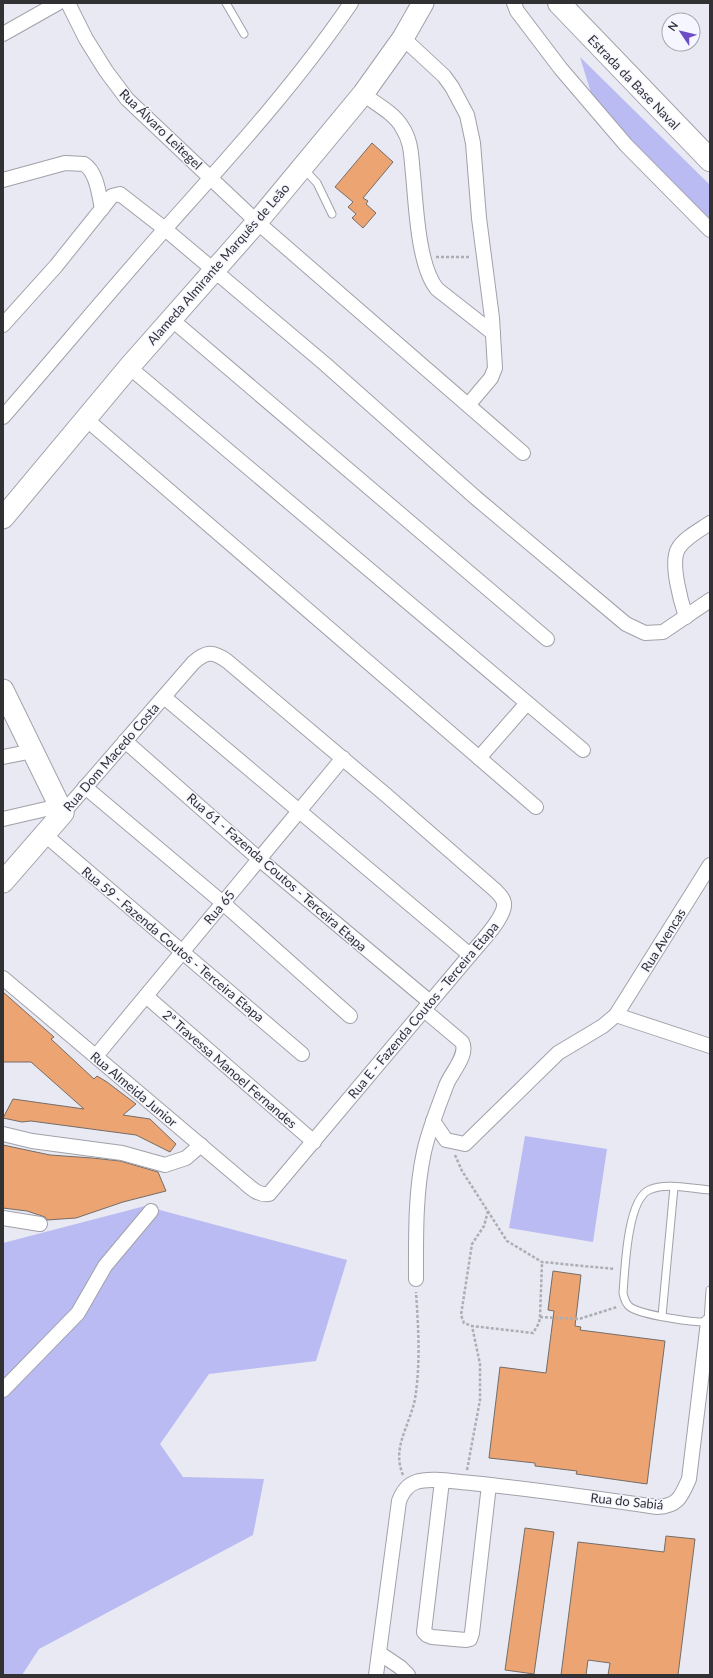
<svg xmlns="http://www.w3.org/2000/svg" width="713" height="1678" font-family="Lato,sans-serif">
	<rect width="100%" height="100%" fill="#e8e9f2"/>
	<g fill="#babbf2">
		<path d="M580,57L710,185V222L595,106Z"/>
		<path d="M525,1136L607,1149L593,1242L509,1228Z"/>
		<path d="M145,1206L347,1260L316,1361L209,1374L160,1444L183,1477L264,1479L253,1535L39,1649L22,1675H3V1243Z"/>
	</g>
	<g fill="#eca472" stroke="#756d68">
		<path d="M372,143L393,162L363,198L368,201L366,204L376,213L363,228L352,218L356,214L348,207L353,202L335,187Z"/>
		<path d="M3,992L54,1037L51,1039L94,1079L97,1076L107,1082L136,1104L123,1115L150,1119L176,1144L170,1152L136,1135L31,1121L22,1122L3,1118L13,1099L84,1109L31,1062H3Z"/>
		<path d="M3,1145L50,1155L92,1158L120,1161L158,1172L166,1191L123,1202L76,1218L47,1220L45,1217L27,1211L3,1208Z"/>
		<path d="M553,1271L581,1275L575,1326L581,1327L580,1330L665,1341L647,1484L576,1474L577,1471L535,1466V1463L489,1458L500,1367L546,1373L554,1311L548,1310Z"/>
		<path d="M525,1528L554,1532L534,1674L505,1670Z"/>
		<path d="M666,1536L695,1539L678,1675H608L610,1663L588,1660L586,1675H561L578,1542L664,1552Z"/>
	</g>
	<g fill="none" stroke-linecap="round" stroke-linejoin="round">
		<g stroke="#a1a1aa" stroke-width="9">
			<g id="lane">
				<path d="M226,3L244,34"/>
				<path d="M304,169L317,183L332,214"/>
				<path d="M662,1316L674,1187"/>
				<path d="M708,1322L710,1290"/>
				<path d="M710,1322C695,1323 641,1315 630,1307C626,1304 624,1298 623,1293C625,1270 627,1200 649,1190C666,1182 692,1189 710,1190"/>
			</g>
		</g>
		<g stroke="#a1a1aa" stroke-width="16">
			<g id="street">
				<path d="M68,3L86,39L106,71L127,99L257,222L523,453"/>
				<path d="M514,3L517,11L561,69L626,145L710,230"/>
				<path d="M3,34L58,3"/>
				<path d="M403,38L444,76L452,87L467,115L473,143L479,218L492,318L495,368L491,378L469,404"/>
				<path d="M363,94C376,104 394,113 402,127C412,142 411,157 413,174C416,205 418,266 437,289L493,333"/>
				<path d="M3,180L65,163L84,164C97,172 99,195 102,209"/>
				<path d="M171,319L547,639"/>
				<path d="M3,325L56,266L112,196L120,194L165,229L325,364L476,498L626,624L645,633L663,632L710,600"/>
				<path d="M129,367L583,750"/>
				<path d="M3,417C57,355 110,291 165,229C230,156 296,84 351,3"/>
				<path d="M86,419L536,807"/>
				<path d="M686,617C681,602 670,563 678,549C684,538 700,530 710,523"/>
				<path d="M164,697L470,955"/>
				<path d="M125,741L259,859L430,1002"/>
				<path d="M3,757L33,751"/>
				<path d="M479,758L527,703"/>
				<path d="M85,787L223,903L350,1016"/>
				<path d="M3,819L59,806"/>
				<path d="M44,834L302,1054"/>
				<path d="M3,978L244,1182C251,1188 259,1196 269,1194L470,955C479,944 506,917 504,903C503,897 499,894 495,890L386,795L227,661C213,651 206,651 193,663L63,813"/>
				<path d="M146,996L314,1142"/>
				<path d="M616,1015L710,1046"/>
				<path d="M96,1056L343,758"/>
				<path d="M433,1121L446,1140L465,1144L558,1053L603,1026L616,1015L710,865"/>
				<path d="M3,1134L32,1141L122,1153L165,1165L186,1158L201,1145"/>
				<path d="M3,1218L40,1224"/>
				<path d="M416,1279C416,1238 415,1193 424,1152C429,1129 438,1108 446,1086C450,1074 469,1055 462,1042L424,1010"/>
				<path d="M3,1390L78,1313L105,1266L151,1211"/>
				<path d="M442,1481L424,1632L427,1635L432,1637L466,1640L470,1639L472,1633L489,1485"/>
				<path d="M379,1653L400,1667L408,1675"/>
				<path d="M376,1675L399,1501C402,1493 407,1485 416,1482C430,1477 456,1482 471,1483C533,1489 595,1498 657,1507C678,1506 681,1497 689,1479L708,1322"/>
			</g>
		</g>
		<g stroke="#a1a1aa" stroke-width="23">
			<g id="secondary">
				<path d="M3,518L129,367L257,222L363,94L403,38L423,3"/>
				<path d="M3,690L63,813L3,882"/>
			</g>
		</g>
		<g stroke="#a1a1aa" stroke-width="24">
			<path id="primary" d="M559,3L710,160"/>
		</g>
		<g stroke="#adadb4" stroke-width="2.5" stroke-dasharray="3 2" stroke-linecap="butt">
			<path d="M436,257H471"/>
			<path d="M455,1155L462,1171L507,1241L542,1262L615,1269"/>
			<path d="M488,1211L484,1226L472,1244L461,1315L464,1323L472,1326L533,1333L539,1323L540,1317L542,1262"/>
			<path d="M540,1317L579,1319L617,1307"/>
			<path d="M467,1470L480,1400V1364L472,1326"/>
			<path d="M403,1475C393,1451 405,1433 412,1410C415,1402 416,1393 417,1383C420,1353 418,1322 416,1292"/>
		</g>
		<use href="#lane" stroke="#fff" stroke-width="7"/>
		<use href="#street" stroke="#fff" stroke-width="14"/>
		<use href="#secondary" stroke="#fff" stroke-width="21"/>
		<use href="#primary" stroke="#fff" stroke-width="22"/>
	</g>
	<g text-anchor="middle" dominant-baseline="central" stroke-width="3" stroke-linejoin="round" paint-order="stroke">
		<g font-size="13" fill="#313134" stroke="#f5f6ff">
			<text transform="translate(634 82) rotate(46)">Estrada da Base Naval</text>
			<text transform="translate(161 129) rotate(44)">Rua Álvaro Leitegel</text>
			<text transform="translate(218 264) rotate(-49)">Alameda Almirante Marquês de Leão</text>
			<text transform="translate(111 757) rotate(-49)">Rua Dom Macedo Costa</text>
			<text transform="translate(277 872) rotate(41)">Rua 61 - Fazenda Coutos - Terceira Etapa</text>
			<text transform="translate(219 907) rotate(-50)">Rua 65</text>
			<text transform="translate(663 940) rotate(-58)">Rua Avencas</text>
			<text transform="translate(173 944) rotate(40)">Rua 59 - Fazenda Coutos - Terceira Etapa</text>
			<text transform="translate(423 1010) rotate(-50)">Rua E - Fazenda Coutos - Terceira Etapa</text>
			<text transform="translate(230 1069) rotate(41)">2ª Travessa Manoel Fernandes</text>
			<text transform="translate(134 1089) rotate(40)">Rua Almeida Junior</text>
			<text transform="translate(627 1501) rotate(6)">Rua do Sabiá</text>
		</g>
	</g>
	<rect width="713" height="1678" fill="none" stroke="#313134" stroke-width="8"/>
	<g transform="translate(681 32) rotate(305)"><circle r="19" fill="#f5f6ff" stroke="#a7a7ae"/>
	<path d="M0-3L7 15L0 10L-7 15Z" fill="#6c4dc6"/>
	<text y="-6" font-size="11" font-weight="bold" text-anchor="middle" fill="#313134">N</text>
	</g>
</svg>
